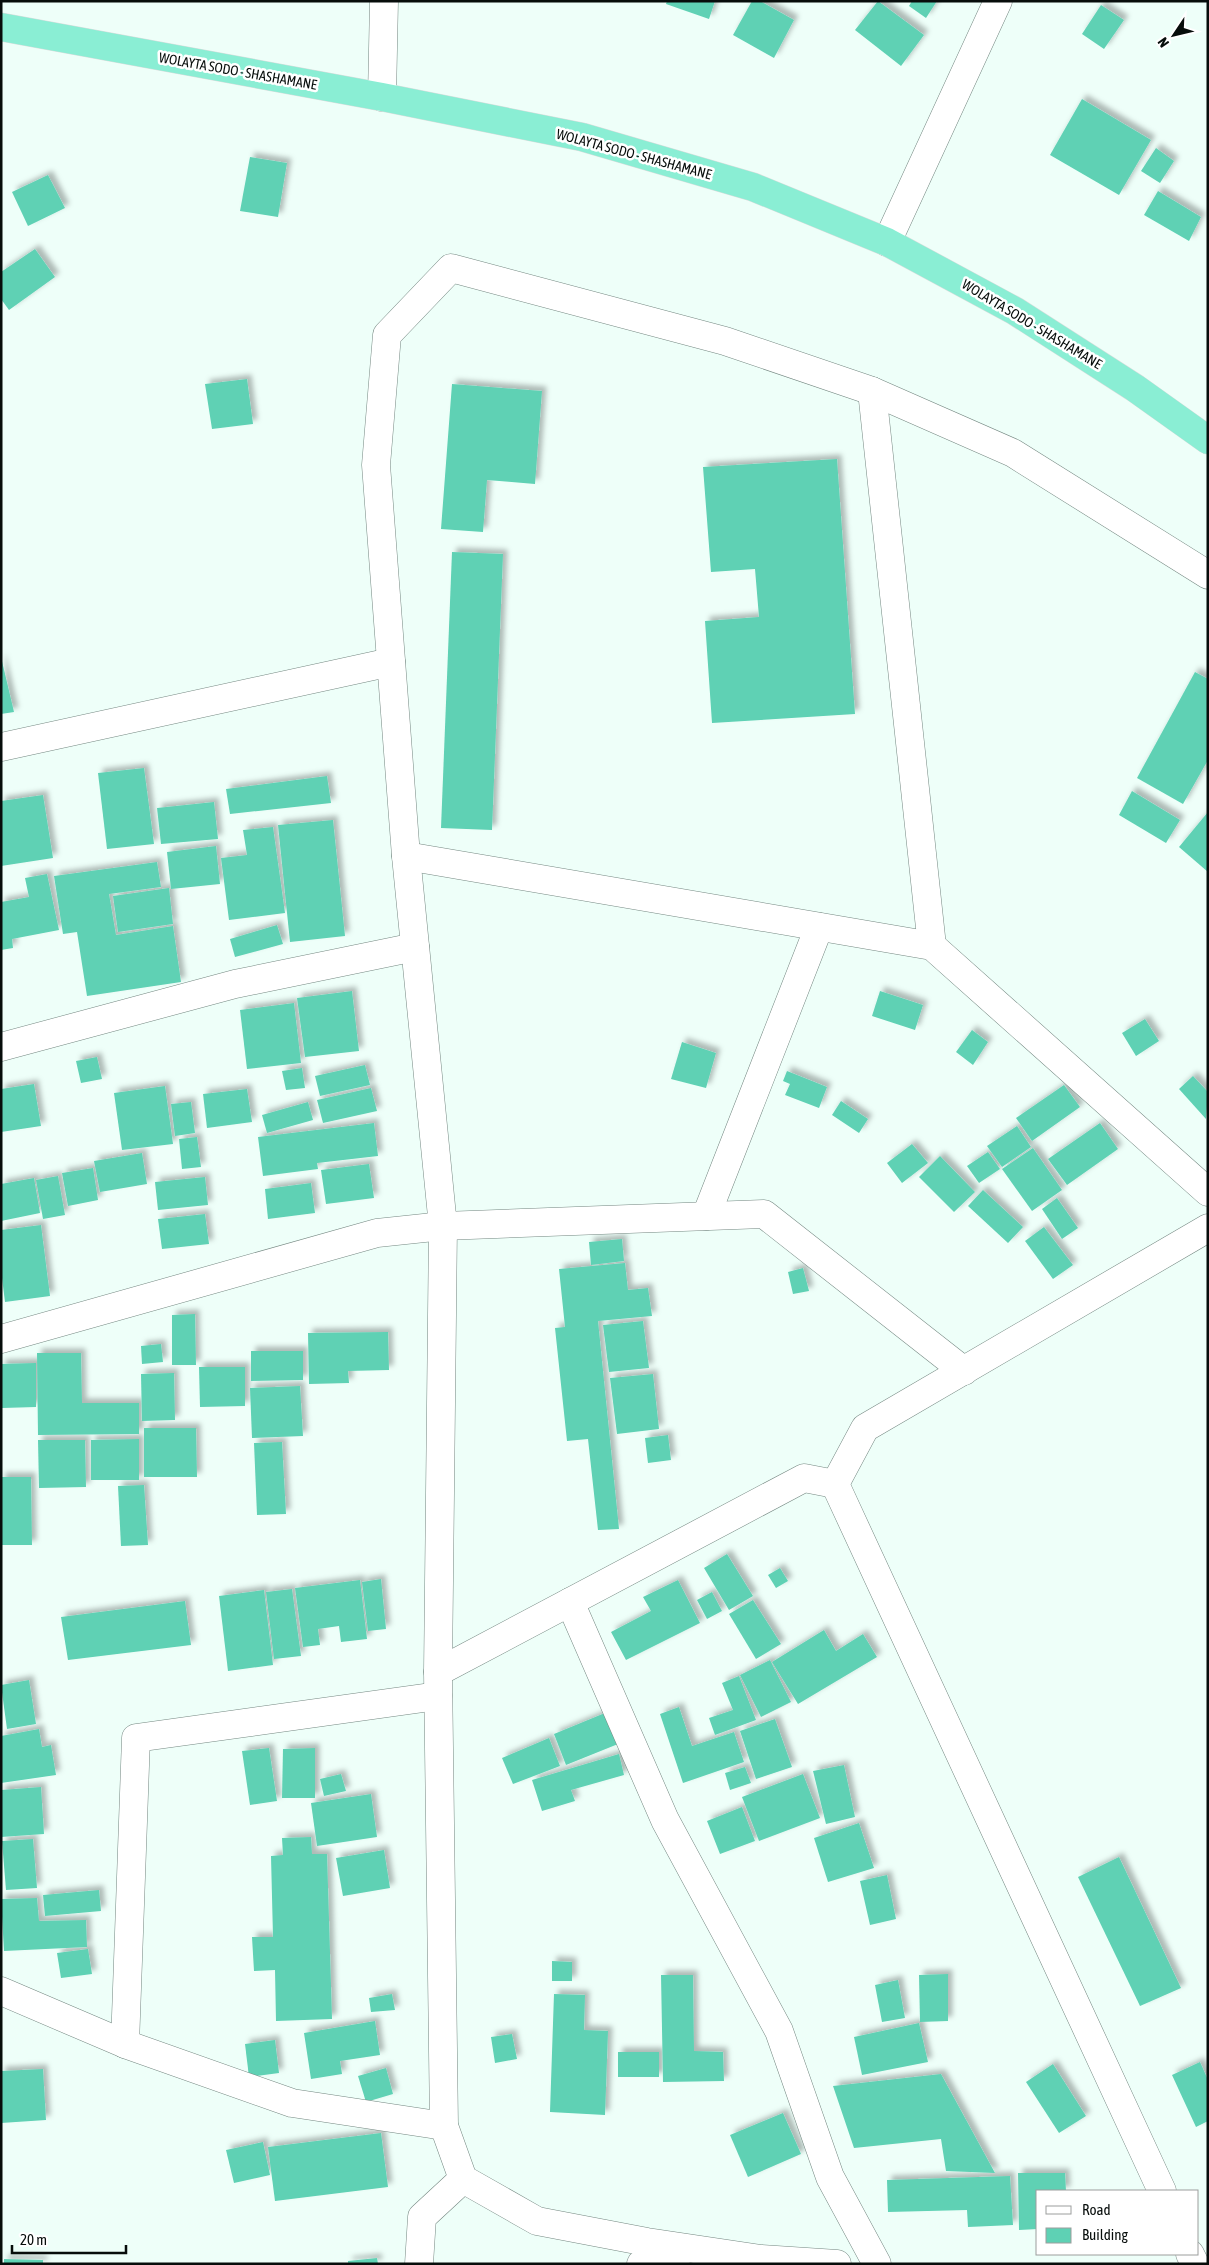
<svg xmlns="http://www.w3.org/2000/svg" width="1209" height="2265" font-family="'Asap Condensed',sans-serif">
	<defs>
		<filter id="shadow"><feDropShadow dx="4.5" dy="-4.5" stdDeviation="2.5" flood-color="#0004"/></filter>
	</defs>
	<rect width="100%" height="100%" fill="#eefff9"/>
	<g fill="#5ed1b4" filter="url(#shadow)">
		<path d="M667,1H715L709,19L666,4Z"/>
		<path d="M752,1H760L794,20L774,58L733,35Z"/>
		<path d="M878,1L924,35L901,66L855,30Z"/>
		<path d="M912,1H937L926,18L909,6Z"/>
		<path d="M1101,5L1124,20L1104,49L1082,34Z"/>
		<path d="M1082,99L1151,140L1119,195L1050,155Z"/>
		<path d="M1156,148L1174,161L1160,183L1141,171Z"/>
		<path d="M250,157L287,163L278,217L240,211Z"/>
		<path d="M48,175L65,208L28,226L12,192Z"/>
		<path d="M1158,191L1201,217L1189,241L1144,215Z"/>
		<path d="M35,249L55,277L9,310L1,299V272Z"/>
		<path d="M247,379L253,424L212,429L205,384Z"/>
		<path d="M452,384L542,391L535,484L487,480L483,532L441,529Z"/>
		<path d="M837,459L855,714L712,723L705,621L759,617L755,569L711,572L703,467Z"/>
		<path d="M452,552L503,554L492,830L441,828Z"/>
		<path d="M1,657L14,712L1,714Z"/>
		<path d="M1195,672L1208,679V760L1183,804L1137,778Z"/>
		<path d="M144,768L154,844L107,849L98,773Z"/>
		<path d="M327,776L331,803L230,814L226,789Z"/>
		<path d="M1132,791L1180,820L1166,843L1119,815Z"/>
		<path d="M43,795L53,858L1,866V801Z"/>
		<path d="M214,802L218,839L161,844L157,808Z"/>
		<path d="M1208,812V872L1179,847Z"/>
		<path d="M333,820L345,936L290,942L278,825Z"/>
		<path d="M273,827L285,913L229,920L221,858L247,855L243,830Z"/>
		<path d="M216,846L220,884L171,889L167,852Z"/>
		<path d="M157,862L161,887L109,894L116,935L173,926L181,982L87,996L77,932L63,934L54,876Z"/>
		<path d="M47,874L59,930L12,939L13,948L1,950V902L29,897L25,878Z"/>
		<path d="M169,888L173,924L118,932L113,896Z"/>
		<path d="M277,925L283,944L235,957L230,939Z"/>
		<path d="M352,991L359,1051L305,1057L297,998Z"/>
		<path d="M880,991L923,1005L915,1030L872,1016Z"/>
		<path d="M294,1003L301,1063L247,1069L240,1010Z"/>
		<path d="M1145,1019L1159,1041L1136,1056L1122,1033Z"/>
		<path d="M972,1030L988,1042L973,1065L956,1052Z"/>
		<path d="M682,1042L716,1053L706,1088L671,1079Z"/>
		<path d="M97,1057L102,1079L81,1083L76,1061Z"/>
		<path d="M365,1065L370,1085L320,1096L315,1076Z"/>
		<path d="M302,1068L305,1088L286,1090L282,1071Z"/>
		<path d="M787,1071L827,1087L819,1108L785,1095L790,1084L783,1081Z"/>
		<path d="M1193,1076L1208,1092L1206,1119L1179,1089Z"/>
		<path d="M34,1084L41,1126L1,1132V1089Z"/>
		<path d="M1064,1085L1080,1107L1032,1141L1016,1118Z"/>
		<path d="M165,1086L173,1144L122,1150L114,1093Z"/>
		<path d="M371,1088L377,1111L323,1123L317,1100Z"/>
		<path d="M247,1089L252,1122L207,1128L203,1094Z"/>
		<path d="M841,1101L868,1119L859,1133L832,1115Z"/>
		<path d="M191,1102L195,1133L175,1136L171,1104Z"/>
		<path d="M308,1102L313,1120L267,1133L262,1115Z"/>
		<path d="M374,1123L378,1156L317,1163L318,1169L263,1176L258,1137Z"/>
		<path d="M1100,1123L1118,1149L1067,1185L1048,1159Z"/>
		<path d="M1017,1126L1031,1147L1002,1167L987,1146Z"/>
		<path d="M197,1137L201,1167L182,1169L179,1139Z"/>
		<path d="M912,1144L928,1163L902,1183L887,1163Z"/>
		<path d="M1033,1148L1062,1190L1032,1211L1002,1169Z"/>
		<path d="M988,1152L1000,1169L979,1183L967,1166Z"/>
		<path d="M142,1153L147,1184L100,1192L94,1161Z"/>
		<path d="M940,1156L975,1192L954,1212L919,1177Z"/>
		<path d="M369,1164L374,1198L326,1204L321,1170Z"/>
		<path d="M93,1168L98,1200L68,1206L62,1173Z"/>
		<path d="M58,1176L65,1215L43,1219L36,1180Z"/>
		<path d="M205,1177L208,1205L158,1210L155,1182Z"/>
		<path d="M34,1178L40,1213L1,1221V1184Z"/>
		<path d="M311,1183L315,1213L268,1219L265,1189Z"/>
		<path d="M983,1190L1023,1227L1008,1243L968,1206Z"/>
		<path d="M1057,1198L1078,1228L1062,1239L1042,1209Z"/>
		<path d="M205,1214L209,1244L162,1249L158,1219Z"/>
		<path d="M41,1225L50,1296L5,1302L1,1270V1230Z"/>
		<path d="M1044,1227L1073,1265L1053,1279L1025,1241Z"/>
		<path d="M622,1239L624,1261L591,1265L589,1242Z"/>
		<path d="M625,1263L628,1290L648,1288L652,1316L598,1321L619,1529L598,1530L588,1439L567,1441L555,1328L565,1327L559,1269Z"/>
		<path d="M803,1268L809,1291L793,1294L788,1272Z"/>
		<path d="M195,1314L196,1365H172V1315Z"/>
		<path d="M643,1321L649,1368L609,1372L603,1325Z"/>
		<path d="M388,1332L389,1370L348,1371L349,1383L309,1384L308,1333Z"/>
		<path d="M161,1344L163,1362L142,1364L141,1346Z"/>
		<path d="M251,1351H303V1380L251,1381Z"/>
		<path d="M37,1353H81L82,1403H139V1434L38,1435Z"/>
		<path d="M36,1363V1407L2,1408L1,1364Z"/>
		<path d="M199,1367H245V1406L200,1407Z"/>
		<path d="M174,1373L175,1420L142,1421L141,1374Z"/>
		<path d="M653,1374L659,1429L617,1434L610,1378Z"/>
		<path d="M300,1386L303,1436L252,1438L250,1388Z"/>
		<path d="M144,1428H196L197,1477H144Z"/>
		<path d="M668,1435L671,1460L648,1463L645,1438Z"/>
		<path d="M139,1439V1480H91V1440Z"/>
		<path d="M38,1440H85L86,1487L39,1488Z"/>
		<path d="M282,1442L286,1514L257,1515L254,1443Z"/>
		<path d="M1,1477H31L32,1545H1Z"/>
		<path d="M144,1485L148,1545L121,1546L118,1486Z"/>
		<path d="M727,1554L753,1596L729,1610L704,1568Z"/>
		<path d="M780,1568L788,1581L776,1588L768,1575Z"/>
		<path d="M381,1579L386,1629L368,1631L362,1582Z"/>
		<path d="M360,1580L367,1639L341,1642L339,1626L318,1629L320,1645L303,1647L295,1588Z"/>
		<path d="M678,1580L700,1623L626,1660L611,1632L651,1611L643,1597Z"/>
		<path d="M292,1589L301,1656L274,1659L266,1592Z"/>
		<path d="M264,1590L273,1665L228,1671L219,1596Z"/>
		<path d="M712,1592L722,1611L707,1619L697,1600Z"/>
		<path d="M753,1600L781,1644L756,1659L729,1614Z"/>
		<path d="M185,1601L191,1645L68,1660L61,1617Z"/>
		<path d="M824,1630L836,1651L863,1634L877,1657L798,1704L772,1662Z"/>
		<path d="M770,1660L791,1702L761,1717L740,1675Z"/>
		<path d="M739,1676L756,1720L715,1735L709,1718L733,1710L722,1683Z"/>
		<path d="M29,1680L36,1724L7,1729L1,1685Z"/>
		<path d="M679,1707L692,1746L734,1732L744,1762L683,1783L660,1714Z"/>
		<path d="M605,1713L618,1744L566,1765L554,1734Z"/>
		<path d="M775,1719L792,1767L756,1779L740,1731Z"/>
		<path d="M39,1729L42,1747L51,1745L56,1775L1,1783V1736Z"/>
		<path d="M549,1738L560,1766L513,1784L502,1758Z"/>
		<path d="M269,1748L277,1801L250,1805L242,1751Z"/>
		<path d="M315,1748V1798H282L283,1749Z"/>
		<path d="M619,1754L624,1775L571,1790L575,1801L542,1811L532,1780Z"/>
		<path d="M844,1765L855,1817L826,1824L813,1771Z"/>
		<path d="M745,1767L751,1783L730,1790L725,1773Z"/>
		<path d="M341,1774L346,1791L324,1796L320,1779Z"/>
		<path d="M803,1774L820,1818L759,1841L742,1797Z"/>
		<path d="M41,1787L44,1834L1,1837V1790Z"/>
		<path d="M371,1794L377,1837L317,1846L311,1803Z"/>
		<path d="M742,1807L755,1841L720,1854L707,1821Z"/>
		<path d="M859,1823L874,1868L828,1882L814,1838Z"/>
		<path d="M311,1837L312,1854H327L332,2019L276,2021L275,1970L254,1971L252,1937H273L271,1856L283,1855L282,1838Z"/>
		<path d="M33,1839L37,1888L6,1890L2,1841Z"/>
		<path d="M384,1850L390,1888L343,1896L336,1858Z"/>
		<path d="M1119,1857L1181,1988L1140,2006L1078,1877Z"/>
		<path d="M887,1875L896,1919L870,1925L860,1881Z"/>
		<path d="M99,1890L101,1911L45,1916L43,1895Z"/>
		<path d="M37,1898L39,1921L86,1920L87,1947L4,1951L1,1899Z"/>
		<path d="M88,1949L92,1974L61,1978L57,1953Z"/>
		<path d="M552,1961L572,1962V1981H552Z"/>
		<path d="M948,1974V2021L920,2022L919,1975Z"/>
		<path d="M661,1975H693L694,2051L723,2052L724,2081L663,2082Z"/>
		<path d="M898,1980L905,2018L882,2022L875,1985Z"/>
		<path d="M392,1994L395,2010L371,2012L369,1998Z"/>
		<path d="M554,1994L585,1995L584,2030L608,2031L605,2115L550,2112Z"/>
		<path d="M375,2021L380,2055L340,2061L342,2074L311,2079L304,2033Z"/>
		<path d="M919,2023L928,2062L862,2075L854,2037Z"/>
		<path d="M512,2034L517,2059L495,2063L491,2037Z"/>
		<path d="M275,2040L279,2073L249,2077L245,2044Z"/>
		<rect x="618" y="2052" width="41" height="25"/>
		<path d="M1200,2062L1208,2080V2121L1196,2127L1172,2075Z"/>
		<path d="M1053,2064L1086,2116L1059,2133L1026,2082Z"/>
		<path d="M386,2068L393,2094L366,2102L358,2076Z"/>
		<path d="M43,2069L46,2120L1,2123V2071Z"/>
		<path d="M941,2074L995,2173L946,2171L941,2139L854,2148L833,2086Z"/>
		<path d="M783,2113L801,2154L748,2177L730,2135Z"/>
		<path d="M381,2133L388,2187L275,2201L268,2147Z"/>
		<path d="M263,2142L270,2175L234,2183L226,2150Z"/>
		<path d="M1018,2173H1065L1066,2191H1038V2229L1019,2230Z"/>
		<path d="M1010,2176L1013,2225L968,2227L967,2210L888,2212L887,2180Z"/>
		<path d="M377,2258L378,2264H348V2261Z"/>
		<path d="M4,2259L43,2260V2264H4Z"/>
	</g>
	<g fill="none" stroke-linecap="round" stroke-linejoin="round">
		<g stroke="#758882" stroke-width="29">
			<g id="minor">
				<path d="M382,97L384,1"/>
				<path d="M887,242L998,1"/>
				<path d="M872,391L932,946"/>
				<path d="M1,747L391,662"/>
				<path d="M406,856L932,946L1208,1192"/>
				<path d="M1,1047L235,984L415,947"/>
				<path d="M706,1216L819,927"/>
				<path d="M1,1339L377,1233L443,1226L764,1214L964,1371"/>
				<path d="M570,1602L665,1820L779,2031L830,2177L877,2264"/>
				<path d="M438,1672L804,1478L835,1484"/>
				<path d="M1,1991L125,2044L292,2103L444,2126"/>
				<path d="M125,2044L136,1738L438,1696"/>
				<path d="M1162,2191L835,1484L865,1428L1208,1228"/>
				<path d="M1190,2254L1195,2264"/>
				<path d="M419,2264L422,2217L463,2179"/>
				<path d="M641,2264L684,2250"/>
				<path d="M837,2264L761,2259L647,2242L537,2221L463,2179L444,2126L438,1672L443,1226L406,856L376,465L387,335L451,268L725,341L872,391L1013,453L1208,575"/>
			</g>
		</g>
		<g stroke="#dcdddd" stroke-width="29">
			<path id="trunk" d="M1,27L382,97L582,137L753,187L887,242L1015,311L1135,388L1208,440"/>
		</g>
		<use href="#minor" stroke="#fff" stroke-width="28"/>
		<use href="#trunk" stroke="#8aeed4" stroke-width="28"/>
	</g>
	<g text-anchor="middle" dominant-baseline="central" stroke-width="5" stroke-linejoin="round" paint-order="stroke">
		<g font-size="14" fill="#070d0b" stroke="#fff">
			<text transform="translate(238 71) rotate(10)">WOLAYTA SODO - SHASHAMANE</text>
			<text transform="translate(634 154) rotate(15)">WOLAYTA SODO - SHASHAMANE</text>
			<text transform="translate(1032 324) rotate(31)">WOLAYTA SODO - SHASHAMANE</text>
		</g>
	</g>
	<rect width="1209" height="2265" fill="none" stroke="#070d0b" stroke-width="5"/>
	<rect x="1036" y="2190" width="162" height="65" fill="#ffffff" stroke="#9c9e9d"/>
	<rect x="1046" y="2206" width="25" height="8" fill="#ffffff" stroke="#9c9e9d"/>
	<text x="1082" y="2215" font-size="15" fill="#070d0b">Road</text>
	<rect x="1046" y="2228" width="25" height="15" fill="#5ed1b4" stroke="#9c9e9d"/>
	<text x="1082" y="2240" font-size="15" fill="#070d0b">Building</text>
	<g transform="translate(1174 35) rotate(235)" stroke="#ffffff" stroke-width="4" paint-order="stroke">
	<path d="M0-4L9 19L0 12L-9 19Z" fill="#070d0b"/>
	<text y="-8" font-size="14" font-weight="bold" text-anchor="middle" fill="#070d0b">N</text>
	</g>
	<path d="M12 2245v8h114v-8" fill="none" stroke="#070d0b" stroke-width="2.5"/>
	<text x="20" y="2245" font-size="15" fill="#070d0b" stroke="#ffffff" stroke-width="4" paint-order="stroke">20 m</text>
</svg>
